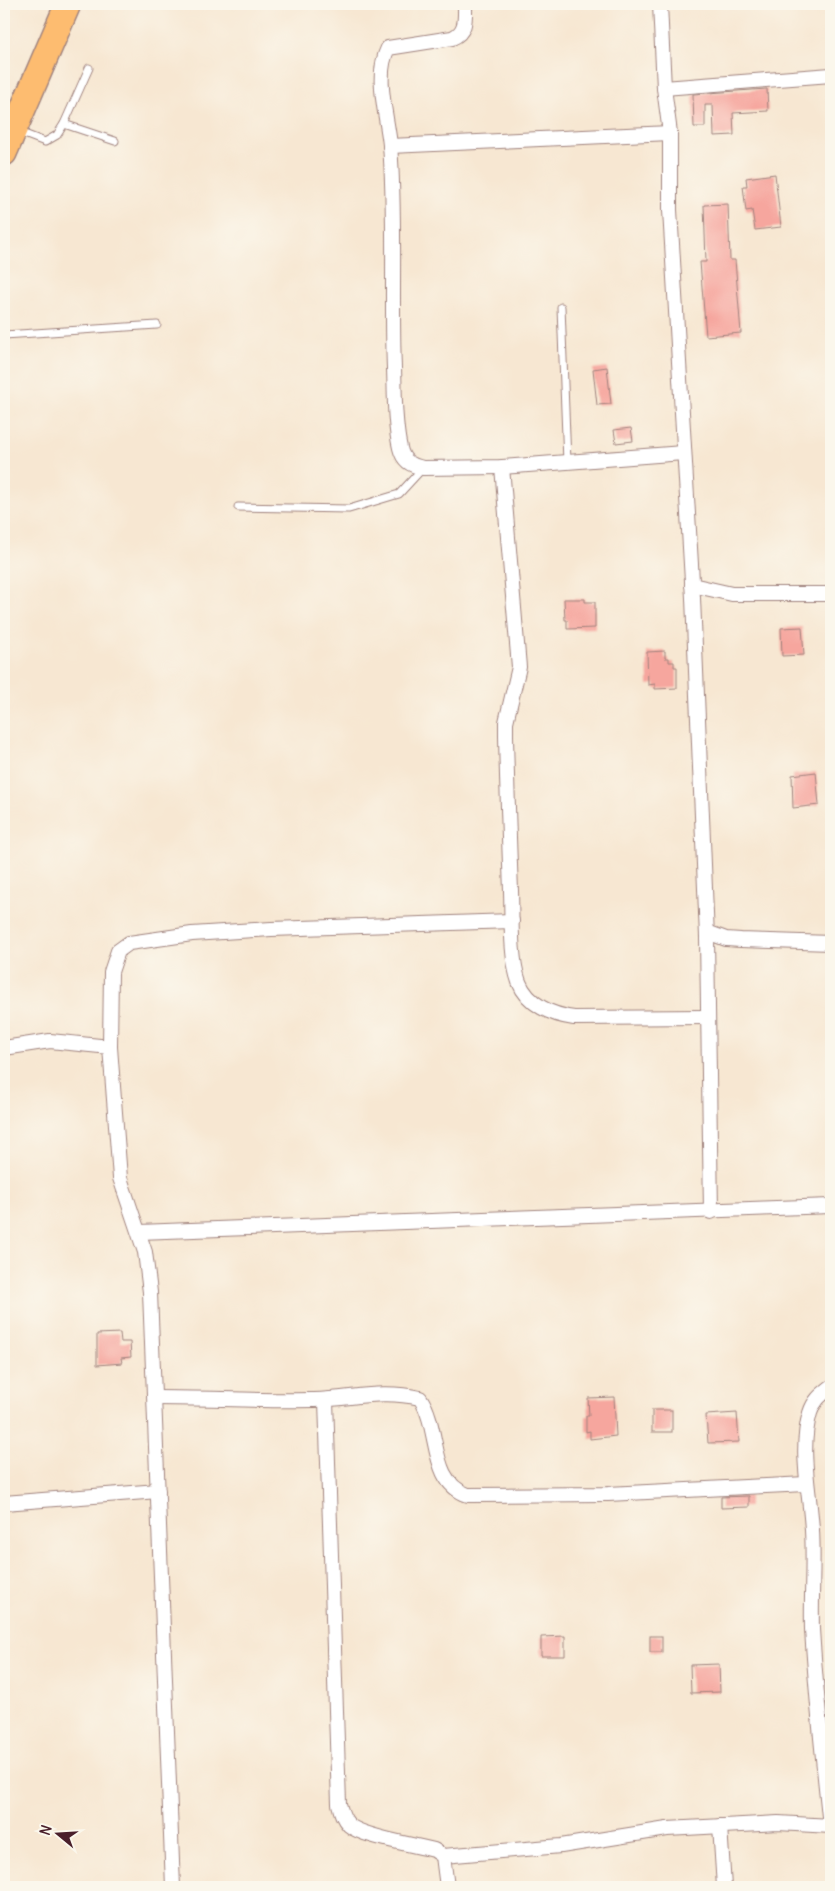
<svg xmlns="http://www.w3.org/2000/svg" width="835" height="1891" font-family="Delius,sans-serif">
	<rect width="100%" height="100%" fill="#fbf7ec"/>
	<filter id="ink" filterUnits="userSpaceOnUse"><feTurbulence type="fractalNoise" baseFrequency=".02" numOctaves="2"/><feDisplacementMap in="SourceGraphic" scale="10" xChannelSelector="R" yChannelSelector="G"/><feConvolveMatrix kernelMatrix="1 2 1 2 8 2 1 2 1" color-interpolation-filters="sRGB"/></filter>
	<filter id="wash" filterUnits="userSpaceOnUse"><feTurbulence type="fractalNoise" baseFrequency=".0096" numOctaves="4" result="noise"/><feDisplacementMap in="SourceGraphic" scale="20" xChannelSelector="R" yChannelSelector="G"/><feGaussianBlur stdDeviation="1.12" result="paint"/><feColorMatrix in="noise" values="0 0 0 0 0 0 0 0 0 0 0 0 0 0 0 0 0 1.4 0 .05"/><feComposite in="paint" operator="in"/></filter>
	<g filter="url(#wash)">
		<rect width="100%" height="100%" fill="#f7e7d2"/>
		<g id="blocks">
			<g fill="#f6a69e">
				<path d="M767,89L768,111L733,113L734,135L714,136L713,105H705V127H694L693,94Z"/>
				<path d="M775,174L781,227L755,230L752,210L746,211L743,186H747L746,178Z"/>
				<path d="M728,204L730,260H735L741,333L706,336L700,262H706L704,205Z"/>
				<path d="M607,367L611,404L597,405L593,369Z"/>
				<path d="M631,428L633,441L616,443L614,430Z"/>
				<path d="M564,599H585V602H595V628L567,629V620H565Z"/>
				<path d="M802,627L804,655L782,656L781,628Z"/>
				<path d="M665,651V658H669V662H674V667H677V688L655,689V684L648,685L647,652Z"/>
				<path d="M816,772L819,805L793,808L792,775Z"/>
				<path d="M120,1333L121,1342H130L131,1357L121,1358L122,1363L97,1365V1334Z"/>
				<path d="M614,1397L616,1436L590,1439V1431L586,1432V1416H589L588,1398Z"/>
				<rect x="652" y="1410" width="20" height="22"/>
				<path d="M737,1413L739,1442L708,1443L706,1415Z"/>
				<path d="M749,1496V1507L721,1508V1497Z"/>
				<path d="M565,1636V1656H541V1637Z"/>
				<rect x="650" y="1636" width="12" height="16"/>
				<path d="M719,1664L720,1692L691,1693L690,1665Z"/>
			</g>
		</g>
	</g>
	<g filter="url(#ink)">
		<use href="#blocks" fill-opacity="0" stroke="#a0837e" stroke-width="1"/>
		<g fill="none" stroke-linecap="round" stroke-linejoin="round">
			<g stroke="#a0837e" stroke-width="9">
				<g id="lane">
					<path d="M64,124L115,141"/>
					<path d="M19,132L45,142L57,135L64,124L89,68"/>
					<path d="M561,307L567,462"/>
					<path d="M4,335L157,325"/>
					<path d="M238,507L349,509L399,494L423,468"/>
				</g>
			</g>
			<g stroke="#a0837e" stroke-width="16">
				<g id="street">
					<path d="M465,4C465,18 467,32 452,38L388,48C374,76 387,115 390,145C396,219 391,294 394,368C395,394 394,422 400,448C403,461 410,465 423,468L502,467L683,453"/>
					<path d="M660,4L664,88L670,133V210L693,598L707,937L711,1212"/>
					<path d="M664,88L831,75"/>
					<path d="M390,146L670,133"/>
					<path d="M502,467L519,667L506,722V735C507,787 509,839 511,891C512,918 510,957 519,982C528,1005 552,1015 574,1018L708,1017"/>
					<path d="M692,585L732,594H831"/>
					<path d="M707,932L726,939L741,940L831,943"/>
					<path d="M110,1047L111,972L118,951L129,943L192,934L271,929L512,921"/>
					<path d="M4,1048L50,1041L110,1047L120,1178L145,1252L150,1292L173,1887"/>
					<path d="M139,1232L831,1206"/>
					<path d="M156,1398C208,1398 261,1401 314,1400C353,1399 380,1389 420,1398C441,1429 428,1481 468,1495L608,1494L806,1484"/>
					<path d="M326,1400L339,1804C341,1812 343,1819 349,1825C362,1837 415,1845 434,1850L443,1856L447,1887"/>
					<path d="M4,1503L158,1491"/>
					<path d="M720,1826L724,1887"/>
					<path d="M830,1826C823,1760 816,1695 812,1629C811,1596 814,1563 812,1530C810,1492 799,1450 810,1413C814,1400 821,1395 831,1387"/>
					<path d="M443,1856L561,1846L667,1829L778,1823L831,1826"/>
				</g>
			</g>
			<g stroke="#a0837e" stroke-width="28">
				<path id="highway" d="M4,153L68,4"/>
			</g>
			<use href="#lane" stroke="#fff" stroke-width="7"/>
			<use href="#street" stroke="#fff" stroke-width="14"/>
			<use href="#highway" stroke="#fdbc6f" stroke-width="25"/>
		</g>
	</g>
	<rect width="835" height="1891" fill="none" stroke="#fbf7ec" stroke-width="20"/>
	<g transform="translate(58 1834) rotate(288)" stroke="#fbf7ec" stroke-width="4" paint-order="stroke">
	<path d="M0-4L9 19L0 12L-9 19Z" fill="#4a1f2b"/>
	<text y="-8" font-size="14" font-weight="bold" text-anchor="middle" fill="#4a1f2b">N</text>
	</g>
</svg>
